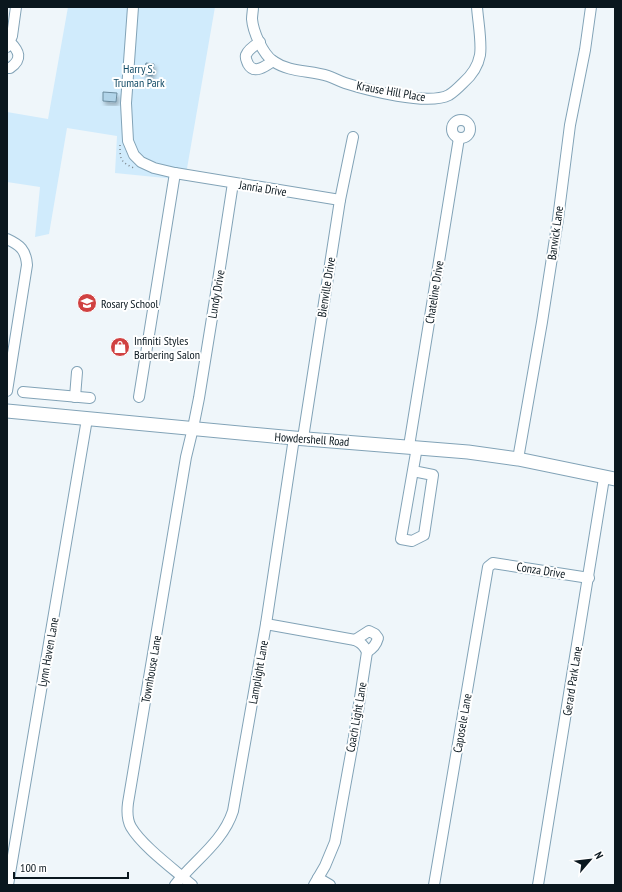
<svg xmlns="http://www.w3.org/2000/svg" width="622" height="892" font-family="'PT Sans Narrow',sans-serif">
	<defs>
		<filter id="shadow"><feDropShadow dx="2" dy="3.5" stdDeviation="2" flood-color="#0004"/></filter>
	</defs>
	<rect width="100%" height="100%" fill="#eff6fa"/>
	<path fill="#d0ebfc" d="M68,7H215L185,180L115,173L117,136L67,128L49,234L35,237L40,187L7,182V112L48,119Z"/>
	<g fill="#b1d4e9" stroke="#6b8b9e" filter="url(#shadow)">
		<path d="M146,63L154,64L152,76L144,74Z"/>
		<path d="M103,92L117,93L116,102L103,101Z"/>
	</g>
	<g fill="none" stroke-linecap="round" stroke-linejoin="round">
		<g stroke="#82a3b7" stroke-width="12">
			<g id="minor">
				<path d="M133,7L126,103L128,141L134,155L141,162L154,168L175,173L340,200"/>
				<path d="M253,7C253,11 252,15 252,19C253,32 263,54 273,61C290,73 310,70 328,76C334,78 339,81 345,83C367,90 428,106 449,95C454,92 459,87 463,83C471,76 478,66 480,55C482,43 478,21 477,7"/>
				<path d="M260,42C255,45 248,50 246,55C245,59 247,61 248,64C254,75 266,66 273,61"/>
				<path d="M7,47L12,36L16,7"/>
				<path d="M7,68H10C23,59 19,51 10,42"/>
				<circle cx="461" cy="129" r="9"/>
				<path d="M7,239C20,245 26,250 27,265L7,391"/>
				<path d="M23,392L90,398"/>
				<path d="M75,397L77,372"/>
				<path d="M139,397L175,173"/>
				<path d="M303,438L340,200L353,137"/>
				<path d="M409,446L459,138"/>
				<path d="M518,459L542,322L558,219L570,125L585,50L591,7"/>
				<path d="M413,471L433,475L424,535L412,541L401,539L417,447"/>
				<path d="M266,624L355,640C361,643 364,645 367,652L354,737L335,842L325,866L314,885"/>
				<path d="M355,640L369,631L375,634L378,638C376,645 373,648 367,652"/>
				<path d="M318,878L330,885"/>
				<path d="M8,885L87,419"/>
				<path d="M175,885C195,860 223,842 233,811L266,624L294,438"/>
				<path d="M192,885C175,870 142,846 131,827C127,820 127,811 128,803L186,457L193,428L199,398L217,287L233,183"/>
				<path d="M434,885L488,567L493,563L589,578"/>
				<path d="M538,885L604,478"/>
			</g>
		</g>
		<g stroke="#82a3b7" stroke-width="15">
			<path id="major" d="M7,411L294,438L468,452L518,459L615,479"/>
		</g>
		<path stroke="#7b858b" stroke-width="1.5" stroke-dasharray="1 3" stroke-linecap="butt" d="M120,145C120,159 120,162 134,168"/>
		<use href="#minor" stroke="#fff" stroke-width="10"/>
		<use href="#major" stroke="#fff" stroke-width="13"/>
	</g>
	<defs>
		<g id="school-disc" transform="scale(1)"><circle r="9.5" fill="#d04141" stroke="#fff"/><path d="M0-5L7-2L0 1L-7-2ZM-4 1L0 2.5L4 1V4Q0 6-4 4Z" fill="#fff"/></g>
		<g id="shop-disc" transform="scale(1)"><circle r="9.5" fill="#d04141" stroke="#fff"/><path d="M-5-2.5h2.3a2.7 3.5 0 0 1 5.4 0H5L5.5 6h-11ZM-1.5-2.5h3a1.5 2.3 0 0 0-3 0Z" fill="#fff"/></g>
	</defs>
	<g fill-rule="evenodd">
		<use href="#school-disc" x="87" y="303"/>
		<use href="#shop-disc" x="120" y="347"/>
	</g>
	<g text-anchor="middle" dominant-baseline="central" stroke-width="4" stroke-linejoin="round" paint-order="stroke">
		<g font-size="12" fill="#124b66" stroke="#fff">
			<text x="139" y="68">Harry S.<tspan x="139" dy="14">Truman Park</tspan></text>
		</g>
		<g font-size="12" fill="#0a171e" stroke="#fff">
			<text transform="translate(391 91) rotate(10)">Krause Hill Place</text>
			<text transform="translate(263 188) rotate(9)">Janria Drive</text>
			<text transform="translate(555 233) rotate(-82)">Barwick Lane</text>
			<text transform="translate(326 287) rotate(-81)">Bienville Drive</text>
			<text transform="translate(434 292) rotate(-81)">Chateline Drive</text>
			<text transform="translate(216 294) rotate(-80)">Lundy Drive</text>
			<text transform="translate(312 439) rotate(4)">Howdershell Road</text>
			<text transform="translate(541 570) rotate(9)">Conza Drive</text>
			<text transform="translate(48 652) rotate(-80)">Lynn Haven Lane</text>
			<text transform="translate(151 669) rotate(-80)">Townhouse Lane</text>
			<text transform="translate(258 672) rotate(-80)">Lamplight Lane</text>
			<text transform="translate(572 681) rotate(-81)">Gerard Park Lane</text>
			<text transform="translate(356 717) rotate(-80)">Coach Light Lane</text>
			<text transform="translate(462 723) rotate(-80)">Caposele Lane</text>
		</g>
		<g font-size="12" fill="#0a171e" stroke="#fff" text-anchor="start">
			<text x="101" y="303">Rosary School</text>
			<text x="134" y="340">Infiniti Styles<tspan x="134" dy="14">Barbering Salon</tspan></text>
		</g>
	</g>
	<rect width="622" height="892" fill="none" stroke="#0a171e" stroke-width="16"/>
	<g transform="translate(590 860) rotate(62)" stroke="#ffffff" stroke-width="3" paint-order="stroke">
	<path d="M0-3L7 15L0 10L-7 15Z" fill="#0a171e"/>
	<text y="-6" font-size="11" font-weight="bold" text-anchor="middle" fill="#0a171e">N</text>
	</g>
	<path d="M14 872v6h114v-6" fill="none" stroke="#0a171e" stroke-width="2"/>
	<text x="20" y="872" font-size="12" fill="#0a171e" stroke="#ffffff" stroke-width="3" paint-order="stroke">100 m</text>
</svg>
